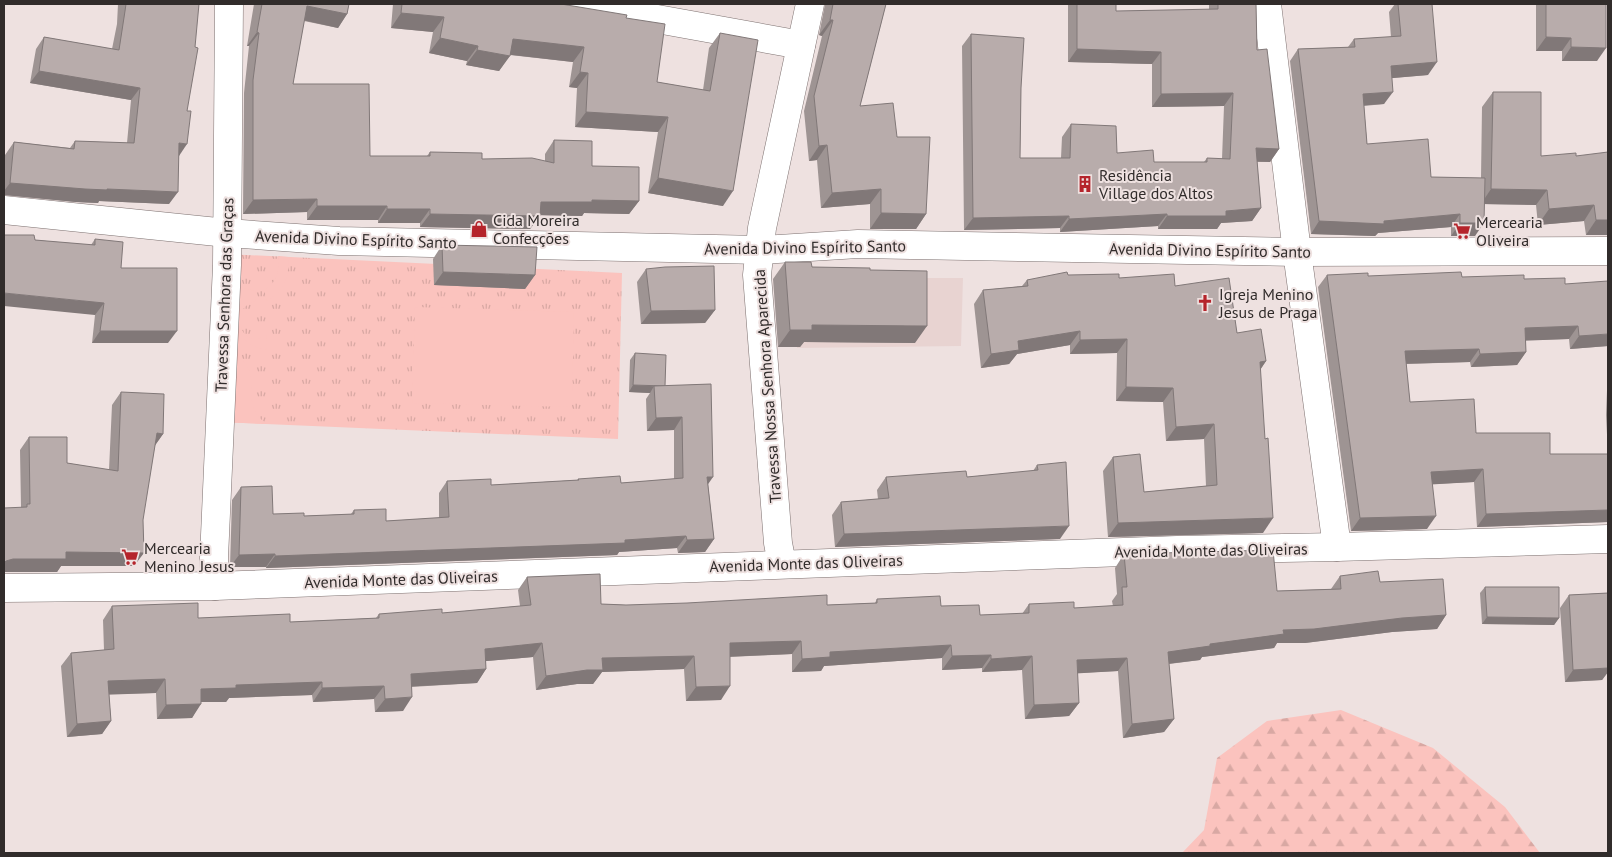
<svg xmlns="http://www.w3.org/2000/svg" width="1612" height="857" font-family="'PT Sans',sans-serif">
	<defs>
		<pattern id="grass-tufts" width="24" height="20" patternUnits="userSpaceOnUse" patternTransform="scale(1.25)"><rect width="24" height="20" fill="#fbc3be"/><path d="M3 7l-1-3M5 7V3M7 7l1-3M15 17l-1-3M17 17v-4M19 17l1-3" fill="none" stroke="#d8a8a3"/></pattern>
		<pattern id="forest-firs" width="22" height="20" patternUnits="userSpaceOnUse" patternTransform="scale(1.25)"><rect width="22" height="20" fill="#fbc3be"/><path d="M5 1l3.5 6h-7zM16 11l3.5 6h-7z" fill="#d8a8a3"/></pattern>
	</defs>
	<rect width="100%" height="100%" fill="#eee1e0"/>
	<path fill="#e8d3d1" d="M797,278H963L961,346L797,348Z"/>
	<path fill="url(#grass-tufts)" d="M227,254L622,273L618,439L219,422Z"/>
	<path fill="url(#forest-firs)" d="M1341,710L1433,748L1505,807L1540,853H1182L1204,830L1217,758L1267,721Z"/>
	<g fill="#fbc3be">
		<path d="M278,256L288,257C290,277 284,291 267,301L264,290C278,282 279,271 278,256Z"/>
		<path d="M238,283L244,288L255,291L256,301C226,309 242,351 266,335L267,350C248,347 239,335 230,319Z"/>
		<path d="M415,307L574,312L572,407L412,403Z"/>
		<path d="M236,355C267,375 236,403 267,424L219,422Z"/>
	</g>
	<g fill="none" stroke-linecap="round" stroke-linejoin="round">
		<g stroke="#7d7170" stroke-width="29">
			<g id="minor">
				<path d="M574,4L801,45"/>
				<path d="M1267,4L1297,252L1337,547"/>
				<path d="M782,564L778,543L757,275L762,228L810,4"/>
				<path d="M215,586L214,558L227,265L229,4"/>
			</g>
		</g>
		<g stroke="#7d7170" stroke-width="29">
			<g id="secondary">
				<path d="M4,210L227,233L339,241L761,250L858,244L1297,252L1608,251"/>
				<path d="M4,588L215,586L1177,550L1337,547L1608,539"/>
			</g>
		</g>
		<use href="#minor" stroke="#fff" stroke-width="28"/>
		<use href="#secondary" stroke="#fff" stroke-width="28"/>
	</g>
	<g fill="#9e9493">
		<path d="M118,4H199L179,156L169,204L99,201L98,203L76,202L4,195V167L5,155L14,142L70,148L75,141L127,143L131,100L30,83L36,49L44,37L112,49L117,24Z"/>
		<path d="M254,4H349L347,14L338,28L304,21L293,84L370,156H427L430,152L482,159L545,161V154L554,140L592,166L639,201L629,214L584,213L582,216L540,215L530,229L420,227V223H378V220H307V212L243,214L244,93L249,46H247Z"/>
		<path d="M393,4H561L626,18L657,82L703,90L709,48L720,33L723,206L648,193L658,132L575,127L577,88L569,87L573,62L510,55L499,71L466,65L467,61L429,53L433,32L391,28Z"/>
		<path d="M825,4H886L860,106L897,137L926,214L916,229H870V204L821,208L817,160L809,161L804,111L822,36L819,35Z"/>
		<path d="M1068,4H1116V11L1209,10V4H1256L1257,50L1279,149L1270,162H1257L1261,208L1252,221L1221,223L1217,229H1158V226L1060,232V228L964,230L962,46L971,34L1021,88L1020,158H1061L1062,137L1071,124L1117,153L1154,162H1204L1207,158L1222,159L1224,106L1152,107V64L1068,62Z"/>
		<path d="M1395,4H1432L1428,75L1392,78L1384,104L1364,106L1367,144L1431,177L1481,178L1482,107L1493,92L1541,156H1576L1608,235H1586L1584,221L1538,225L1536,205L1484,204L1475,236H1451V227L1378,233L1375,236L1311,234L1290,61L1298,49L1348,47L1354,39L1391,37L1389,12Z"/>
		<path d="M1536,4H1606L1597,61H1562V51H1536Z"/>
		<path d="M95,239L121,268L168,343H92L95,315L35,240L91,245Z"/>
		<path d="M442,245L535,275L525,289L434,285L433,259Z"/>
		<path d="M785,262L812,267L870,270L915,343L804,342L800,347H778L773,279Z"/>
		<path d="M646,269L715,310L705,323L641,324L637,282Z"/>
		<path d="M1068,275L1119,278L1175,286L1237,333L1266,361L1260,370L1263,533L1108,537L1103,471L1113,457L1144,492L1206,486L1204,439L1166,441L1163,402L1116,401L1117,353L1070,354V345L1017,354L1009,364L981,368L974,304L983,290L1022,286L1027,280Z"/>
		<path d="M1327,275L1368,276L1462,277L1524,279L1565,284L1608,346L1570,349L1569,339L1526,340V352L1517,365L1471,367L1470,362L1406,364L1410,402L1476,433L1550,454H1608L1606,415L1608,366V522L1477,527L1474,482L1433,484L1427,529L1351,531L1318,287Z"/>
		<path d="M635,353L665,386L711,384L708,484L714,539L705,552L678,553L677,548L619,552L617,555L266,568V567H230L232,500L241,487L273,514L304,516L351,514L354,510L386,521L439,518V493L447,481L491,485L577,480L578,479L621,483L674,479V430L647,431L646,399L650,393L629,392L630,360Z"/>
		<path d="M121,392L163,434L155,445L134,566H61L57,572H4L21,507L20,450L29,437L67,463L109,470L112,405Z"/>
		<path d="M1037,465L1060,539L835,547L832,515L841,502L878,499L877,490L886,477H967L1033,471Z"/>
		<path d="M1124,554L1277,591L1331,589L1340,576L1380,582L1446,615L1437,629L1392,632L1305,643H1277L1274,648L1202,657L1200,660L1169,664L1174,719L1164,732L1123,738L1118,671L1077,673L1079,703L1069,716L1025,719L1022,670L982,672V668L942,670V658L824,666L821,671L792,672V654L730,657L721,700L686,701L684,669L602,672L593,684H577L536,690L533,657L486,661V669L477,683L411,687L403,711L375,712L374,699L313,702L312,695L229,698L226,702H201L192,718L157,719L156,693L109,694L111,721L102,734L67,737L61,666L71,653L104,650L103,620L112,606L198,618L290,622L376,618L379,614L442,613L520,606L518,590L527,577L601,604L626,605H827L875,603L877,599L941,606L980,615L1022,614L1029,604L1074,608L1113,606L1112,601L1117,594L1115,568Z"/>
		<path d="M1485,587L1559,618L1554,625L1482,624L1480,593Z"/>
		<path d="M1608,593V672L1602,680L1565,682L1560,608L1569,595Z"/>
	</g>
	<g fill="#817878">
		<path d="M307,6L347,14L338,28L298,19Z"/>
		<path d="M401,13L444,17L433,32L391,28Z"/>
		<path d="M830,20H833L822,36L819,35Z"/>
		<path d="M257,32L259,33L249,46H247Z"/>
		<path d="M1546,37L1571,38L1562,51H1536Z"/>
		<path d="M440,38L478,46L467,61L429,53Z"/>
		<path d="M513,39L584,47L573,62L503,54Z"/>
		<path d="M1571,47L1606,48L1597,61H1562Z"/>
		<path d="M1077,49L1161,52L1152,64L1068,62Z"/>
		<path d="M477,50L510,56L499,71L466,65Z"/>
		<path d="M1437,62L1428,75L1382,79L1391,66Z"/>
		<path d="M39,71L140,88L131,100L30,83Z"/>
		<path d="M580,72L588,73L577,88L569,87Z"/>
		<path d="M1393,92L1384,104L1354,106L1363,94Z"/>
		<path d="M1233,93L1224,106L1152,107L1161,94Z"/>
		<path d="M586,112L668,117L658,132L575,127Z"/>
		<path d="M179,143L187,144L179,156Z"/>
		<path d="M827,145L817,160L809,161L819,146Z"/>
		<path d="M1256,148L1279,149L1270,162L1247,161Z"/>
		<path d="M658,178L733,191L723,206L648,193Z"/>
		<path d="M10,183L107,189L178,192L169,204L99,201L98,203L76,202L4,195V191Z"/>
		<path d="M881,189L870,204L821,208L832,193Z"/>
		<path d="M1491,189L1547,190L1536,205L1481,204Z"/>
		<path d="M317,199L307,212L243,214L253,200Z"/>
		<path d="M592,200L639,201L629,214L584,213L582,216L531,215L541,202Z"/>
		<path d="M1594,205L1584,221L1538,225L1549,209Z"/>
		<path d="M317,206H387L378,220H307Z"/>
		<path d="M1261,208L1252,221L1221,223L1217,229H1158L1167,216Z"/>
		<path d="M387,209H430L420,223H378Z"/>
		<path d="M881,213L926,214L916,229H870Z"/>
		<path d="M430,214L540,216L530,229L420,227Z"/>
		<path d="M1167,214L1158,226L1060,232L1069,219Z"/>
		<path d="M1460,214L1451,227L1378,233L1375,236L1311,234L1319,221H1384Z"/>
		<path d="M1069,216L1060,228L964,230L973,218Z"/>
		<path d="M1596,220H1608V235H1586Z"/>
		<path d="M1460,223H1484L1475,236H1451Z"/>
		<path d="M443,272L535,275L525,289L434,285Z"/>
		<path d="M4,293L104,303L95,315L4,306Z"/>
		<path d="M715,310L705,323L641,324L651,311Z"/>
		<path d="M812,325L927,326L915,343L804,342L800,347H778L790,330Z"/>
		<path d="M1578,326L1569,339L1516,341L1525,328Z"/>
		<path d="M100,331H177L168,343H92Z"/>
		<path d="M1080,331L1070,345L1017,354L1009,364L981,368L991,354L1018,341Z"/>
		<path d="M1608,334V346L1570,349L1579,336Z"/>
		<path d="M1127,339L1117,353L1070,354L1080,340Z"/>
		<path d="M1479,349L1470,362L1396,364L1405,351Z"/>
		<path d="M1526,352L1517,365L1471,367L1480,354Z"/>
		<path d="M1266,361L1256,376L1260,362Z"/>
		<path d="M633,385L665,387L654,386L650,393L629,392Z"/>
		<path d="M1126,387L1173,388L1163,402L1116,401Z"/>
		<path d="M682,417L674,430L647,431L656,418Z"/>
		<path d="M1214,424L1204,439L1166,441L1176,427Z"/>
		<path d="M157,433L163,434L154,447Z"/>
		<path d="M1483,469L1474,482L1422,485L1431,472Z"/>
		<path d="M707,477H713L704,490Z"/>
		<path d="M1608,510V522L1477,527L1486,514Z"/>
		<path d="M1436,516L1427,529L1351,531L1360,518Z"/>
		<path d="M1273,518L1263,533L1108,537L1118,523Z"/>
		<path d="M1069,526L1060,539L835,547L844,534Z"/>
		<path d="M686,536L677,548L619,552L617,555L266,568L275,556L625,540Z"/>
		<path d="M714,539L705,552L678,553L687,540Z"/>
		<path d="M66,552L144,553L134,566H61L57,572H4V563L6,561L13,559Z"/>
		<path d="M275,554L266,567H230L239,555Z"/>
		<path d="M1446,615L1437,629L1392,632L1305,643H1277L1274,648L1202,657L1200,660L1158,665L1168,652L1283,630L1402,618Z"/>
		<path d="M1487,617L1559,618L1554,625L1482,624Z"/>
		<path d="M801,641L792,654L720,657L730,643Z"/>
		<path d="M542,643L533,657L475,662L485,649Z"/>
		<path d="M951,645L942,658L824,666L821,671L792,672L802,659L830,652Z"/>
		<path d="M991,655L982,668L942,670L952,656Z"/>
		<path d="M694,656L684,669L602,672L593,684H577L536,690L546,676L602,658Z"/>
		<path d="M1032,656L1022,670L982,672L991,659Z"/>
		<path d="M1127,658L1118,671L1067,674L1077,660Z"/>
		<path d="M1608,668V672L1602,680L1565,682L1573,670Z"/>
		<path d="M486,669L477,683L401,687L411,674Z"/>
		<path d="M165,679L156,693L99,695L108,681Z"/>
		<path d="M322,682L312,695L229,698L226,702H191L201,689L236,685Z"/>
		<path d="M384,686L374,699L313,702L322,688Z"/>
		<path d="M730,686L721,700L686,701L696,687Z"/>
		<path d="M412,697L403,711L375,712L385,699Z"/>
		<path d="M1079,703L1069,716L1025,719L1034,705Z"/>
		<path d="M201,704L192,718L157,719L166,705Z"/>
		<path d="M1174,719L1164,732L1123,738L1132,724Z"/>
		<path d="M111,721L102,734L67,737L77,724Z"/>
	</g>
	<g fill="#b8acab" stroke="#817878">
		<path d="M126,4H199L195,47L198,48L187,111H191L187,144L179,143L178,192L107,189V190L85,189L10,183L14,142L74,149L75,141L134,143L140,88L39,71L44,37L119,50L125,11Z"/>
		<path d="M262,4H349L347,14L307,6L293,84H369L370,156H430V152L482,153V159L532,158L554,163V140L592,141V166L639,167V201L592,200V202H541L540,216L430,214V209H387V206H317V199L253,200V80L259,33L257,32Z"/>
		<path d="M402,4H561L627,15L626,18L665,24L657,82L710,91L720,33L758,40L733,191L658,178L668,117L586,112L588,73L580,72L584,47L513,39L510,56L477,50L478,46L440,38L444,17L401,13Z"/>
		<path d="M833,4H886L860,106L893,103L897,137H930L926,214L881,213V189L832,193L827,145L819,146L814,96L833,20H830Z"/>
		<path d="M1077,4H1116V11L1218,9V4H1256L1257,50L1267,49L1279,149L1256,148L1261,208L1226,211V216H1167V214L1069,219V216L973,218L971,34L1024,38L1021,88L1020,158H1070L1071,124L1116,126L1117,153L1153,150L1154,162H1207V158L1230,159L1233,93L1161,94V52L1077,49Z"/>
		<path d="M1398,4H1432L1437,62L1391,66L1393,92L1363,94L1367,144L1428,139L1431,177L1485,178L1484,223H1460V214L1384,221V224L1319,221L1298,49L1355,47L1354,39L1401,36Z"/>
		<path d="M1546,4H1606V48L1571,47V38L1546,37Z"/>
		<path d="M1493,92H1541V156L1576,153V156L1608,152V220H1596L1594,205L1549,209L1547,190L1491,189Z"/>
		<path d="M4,235H34L35,240L95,245V239L123,242L121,268H177V331H100L104,303L4,293Z"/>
		<path d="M442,245L537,247L535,275L443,272Z"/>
		<path d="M785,262H811L812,267L870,268V270L927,271V326L812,325V330H790Z"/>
		<path d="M714,266L715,310L651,311L646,269L665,267Z"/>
		<path d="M1067,272L1068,275L1119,274V278L1174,274L1175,286L1229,278L1237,333L1261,329L1266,361L1260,362L1265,439L1268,438L1273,518L1118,523L1113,457L1140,454L1144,492L1217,485L1214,424L1176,427L1173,388L1126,387L1127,339L1080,340V331L1018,341L1019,350L991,354L983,290L1028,286L1027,280Z"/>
		<path d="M1461,272L1462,277L1524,275V279L1565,278V284L1608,281V334L1579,336L1578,326L1525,328L1526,352L1480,354L1479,349L1405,351L1410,402L1474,399L1476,433H1550V454H1608V510L1486,514L1483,469L1431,472L1436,516L1360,518L1327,275L1368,273V276Z"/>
		<path d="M635,353L666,355L665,386L633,385Z"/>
		<path d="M711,384L713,477H707L714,539L687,540L686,536L625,540V543L275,556V554L239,555L241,487L272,486L273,514L304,513V516L354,514V510L386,509V521L449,517L447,481L491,479V485L579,480L578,479L620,476L621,483L683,478L682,417L656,418L654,386Z"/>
		<path d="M121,392L164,394L163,434L157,433L143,520L144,553L66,552V559H13L6,561L4,563V508L27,507V504H30L29,437H67V463L118,471Z"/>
		<path d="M1066,462L1069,526L844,534L841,502L889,498L886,477L966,471L967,477L1038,470L1037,465Z"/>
		<path d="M1273,550L1277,591L1341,589L1340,576L1378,571L1380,582L1443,579L1446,615L1402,618L1314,629L1283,630L1284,634L1210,644V646L1168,652L1174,719L1132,724L1127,658L1077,660L1079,703L1034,705L1032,656L991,659V655L952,656L951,645L830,652V657L802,659L801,641L730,643V686L696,687L694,656L602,658L603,670H587L546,676L542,643L485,649L486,669L411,674L412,697L385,699L384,686L322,688V682L236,685V688L201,689V704L166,705L165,679L108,681L111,721L77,724L71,653L114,649L112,606L198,603V618L290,614V622L379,618V614L442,609V613L531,605L527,577L600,574L601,604L626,605L687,603L827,595V605L877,603V599L940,596L941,606L979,605L980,615L1029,613V604L1074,602V608L1123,605L1122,587H1127L1124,554Z"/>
		<path d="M1485,587H1559V618L1487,617Z"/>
		<path d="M1608,593V668L1573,670L1569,595Z"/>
	</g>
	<defs>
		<g id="building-bare" transform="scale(1.35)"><path d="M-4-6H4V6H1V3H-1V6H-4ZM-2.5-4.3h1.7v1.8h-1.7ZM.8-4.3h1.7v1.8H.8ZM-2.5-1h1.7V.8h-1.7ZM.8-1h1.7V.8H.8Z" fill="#b5242b" stroke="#eee1e0" stroke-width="2.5" paint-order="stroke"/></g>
		<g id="shop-bare" transform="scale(1.35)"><path d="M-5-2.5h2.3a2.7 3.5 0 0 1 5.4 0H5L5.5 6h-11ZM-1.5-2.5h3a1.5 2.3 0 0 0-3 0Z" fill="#b5242b" stroke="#eee1e0" stroke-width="2.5" paint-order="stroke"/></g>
		<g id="supermarket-bare" transform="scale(1.35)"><path d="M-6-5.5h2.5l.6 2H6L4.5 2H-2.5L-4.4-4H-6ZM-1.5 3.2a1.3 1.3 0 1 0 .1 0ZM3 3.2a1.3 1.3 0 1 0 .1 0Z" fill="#b5242b" stroke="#eee1e0" stroke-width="2.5" paint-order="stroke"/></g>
		<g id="church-bare" transform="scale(1.35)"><path d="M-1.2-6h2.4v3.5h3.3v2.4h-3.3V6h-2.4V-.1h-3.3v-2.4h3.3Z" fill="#b5242b" stroke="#eee1e0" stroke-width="2.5" paint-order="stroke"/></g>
	</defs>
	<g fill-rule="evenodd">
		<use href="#building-bare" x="1085" y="184"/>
		<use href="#shop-bare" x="479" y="229"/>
		<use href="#supermarket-bare" x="1462" y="231"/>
		<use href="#church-bare" x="1205" y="303"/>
		<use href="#supermarket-bare" x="130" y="557"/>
	</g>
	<g text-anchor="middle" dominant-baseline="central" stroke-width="4" stroke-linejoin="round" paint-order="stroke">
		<g font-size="16" fill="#312c2b" stroke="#eee1e0" text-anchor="start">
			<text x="1099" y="175">Residência<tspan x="1099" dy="18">Village dos Altos</tspan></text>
			<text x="493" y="220">Cida Moreira<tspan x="493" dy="18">Confecções</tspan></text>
			<text x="1476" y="222">Mercearia<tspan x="1476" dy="18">Oliveira</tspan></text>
			<text x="1219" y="294">Igreja Menino<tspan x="1219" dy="18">Jesus de Praga</tspan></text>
			<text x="144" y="548">Mercearia<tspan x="144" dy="18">Menino Jesus</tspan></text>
		</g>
		<g font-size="16" fill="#312c2b" stroke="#eee1e0">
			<text transform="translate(356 239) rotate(2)">Avenida Divino Espírito Santo</text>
			<text transform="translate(805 247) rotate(-1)">Avenida Divino Espírito Santo</text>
			<text transform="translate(1210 250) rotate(1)">Avenida Divino Espírito Santo</text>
			<text transform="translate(224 295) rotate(-88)">Travessa Senhora das Graças</text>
			<text transform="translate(767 386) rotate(-94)">Travessa Nossa Senhora Aparecida</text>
			<text transform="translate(1211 550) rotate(-1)">Avenida Monte das Oliveiras</text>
			<text transform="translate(806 563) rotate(-2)">Avenida Monte das Oliveiras</text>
			<text transform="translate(401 579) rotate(-2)">Avenida Monte das Oliveiras</text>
		</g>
	</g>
	<rect width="1612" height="857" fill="none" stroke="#312c2b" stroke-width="10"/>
</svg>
